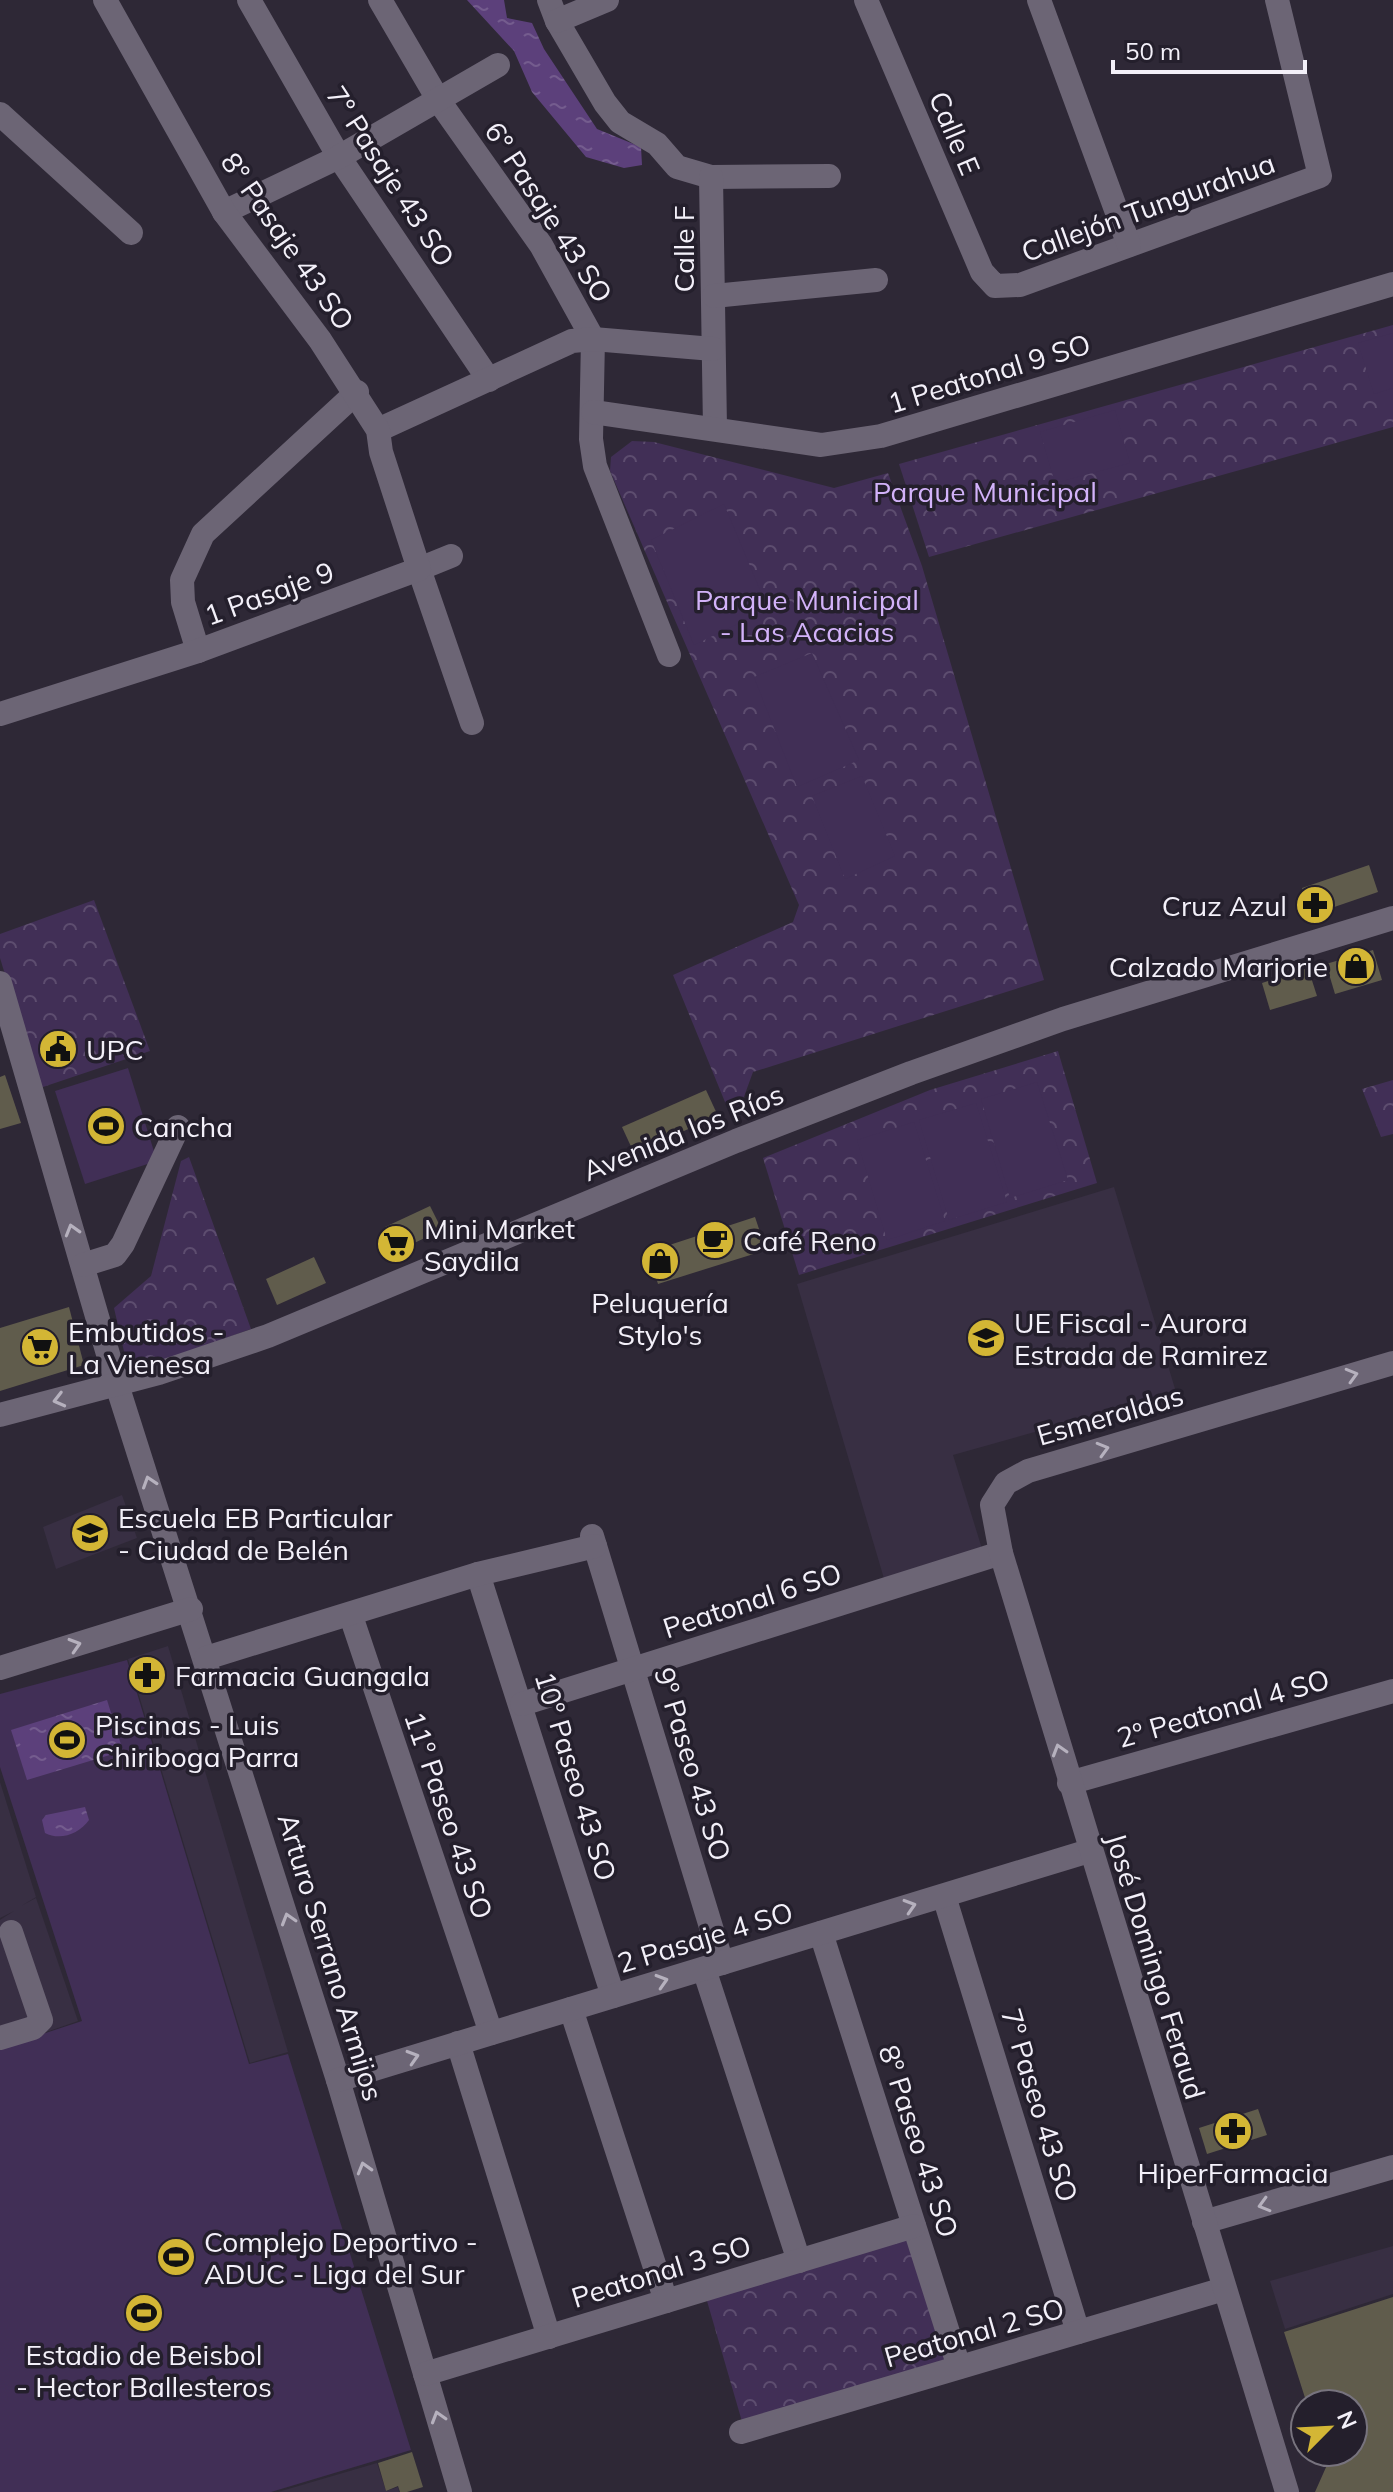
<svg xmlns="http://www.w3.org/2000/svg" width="1393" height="2492" font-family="Mulish,sans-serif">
	<defs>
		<pattern id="park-crowns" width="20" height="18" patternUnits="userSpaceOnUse" patternTransform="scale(2)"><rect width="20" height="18" fill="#412f56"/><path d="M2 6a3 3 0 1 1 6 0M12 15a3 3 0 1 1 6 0" fill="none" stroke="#5d4d6f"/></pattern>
		<pattern id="water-ripples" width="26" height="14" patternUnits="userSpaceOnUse" patternTransform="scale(2)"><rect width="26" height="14" fill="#5c407b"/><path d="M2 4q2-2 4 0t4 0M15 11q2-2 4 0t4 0" fill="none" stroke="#745c8e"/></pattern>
	</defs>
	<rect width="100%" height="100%" fill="#2e2836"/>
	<g fill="#382f43">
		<path d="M1114,1187L1176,1392L953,1455L983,1552L885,1582L797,1284Z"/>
		<path d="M122,1495L137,1538L56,1569L43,1527Z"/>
		<path d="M168,1646L288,2052L250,2063L128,1659Z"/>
		<path d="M0,1782L36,1897L21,1906L36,1898L78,2021L0,2048V1920L14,1911L0,1918Z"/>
		<path d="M1393,2246V2294L1285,2329L1270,2281Z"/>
		<path d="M377,2463L386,2491L398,2487L399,2492H278Z"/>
	</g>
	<g fill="url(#park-crowns)">
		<path d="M1393,325V427L929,557L899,464Z"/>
		<path d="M632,441L654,442L834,488L888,473L922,566L1044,980L753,1072L734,1124L673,975L793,922L799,905L610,471L611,457Z"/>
		<path d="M94,900L150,1051L40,1088L0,958V934Z"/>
		<path d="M1058,1051L1097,1183L799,1275L763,1158L930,1090Z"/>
		<path d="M1393,1080V1134L1381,1137L1362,1089Z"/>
		<path d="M189,1157L251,1329L129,1373L114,1308L151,1276L181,1161Z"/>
		<path d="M909,2233L951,2364L743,2425L705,2294Z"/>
	</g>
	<g fill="#412f56">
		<path d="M1393,333V388L1374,394L1358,343Z"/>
		<path d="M1115,410L1130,463L1055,483L1040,432Z"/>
		<path d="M724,504L768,609L694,645L651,540Z"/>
		<path d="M812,653L859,760L797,787L754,677Z"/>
		<path d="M862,776L895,856L845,879L812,796Z"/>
		<path d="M128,1068L157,1161L85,1184L55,1091Z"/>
		<path d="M1037,1082L1068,1180L1010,1198L981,1099Z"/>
		<path d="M976,1103L1007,1202L949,1220L919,1120Z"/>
		<path d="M914,1122L945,1221L887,1240L857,1140Z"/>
		<path d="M127,1660L249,2064L288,2054L411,2450L271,2492H0V2048L82,2021L0,1767V1694Z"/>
	</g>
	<g fill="url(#water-ripples)">
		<path d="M467,0H504L507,18L532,23L544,49L597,129L641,147L642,165L624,168L586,157L532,92L514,51Z"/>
		<path d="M107,1700L123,1751L27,1780L11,1730Z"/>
		<path d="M85,1807L89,1820C79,1834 60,1841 45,1833L42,1820L46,1815Z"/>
	</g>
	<g fill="#605c4c">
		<path d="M1369,865L1378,892L1311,915L1302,888Z"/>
		<path d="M1373,950L1382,980L1335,994L1326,964Z"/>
		<path d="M1308,968L1317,996L1270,1010L1262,983Z"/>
		<path d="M66,1033L75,1057L49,1067L41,1042Z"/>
		<path d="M5,1075L21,1123L0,1129V1077Z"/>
		<path d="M706,1090L718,1116L634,1153L622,1127Z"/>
		<path d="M430,1206L442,1230L397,1251L385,1227Z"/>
		<path d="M755,1217L766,1250L658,1284L648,1252Z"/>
		<path d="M314,1257L326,1283L277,1305L266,1279Z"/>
		<path d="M69,1307L84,1365L0,1391V1328Z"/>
		<path d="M1258,2109L1267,2135L1207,2154L1199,2128Z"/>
		<path d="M1393,2297V2492H1315L1327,2465L1323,2452H1353V2404H1307L1284,2332Z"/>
		<path d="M412,2452L423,2487L407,2492H400L398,2486L386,2491L378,2463Z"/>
	</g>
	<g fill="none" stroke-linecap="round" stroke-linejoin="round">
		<g stroke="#6c6575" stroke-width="24">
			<path d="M249,0L339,157L489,380"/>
			<path d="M380,0L439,101L541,245L593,339L591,439L595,466L669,655"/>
			<path d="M549,0L557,21L605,103L620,122L657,144L677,167L711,177L829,176"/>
			<path d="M866,0L982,272L995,286L1020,285L1320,176L1277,0"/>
			<path d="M1039,0L1129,245"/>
			<path d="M557,21L607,0"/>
			<path d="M0,114L131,233"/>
			<path d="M711,177L715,428"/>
			<path d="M224,212L339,157L498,65"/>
			<path d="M714,296L876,280"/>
			<path d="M593,412L821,445L881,436L1393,284"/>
			<path d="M378,430L572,341L593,339L713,349"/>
			<path d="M451,556L419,569L472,723"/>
			<path d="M198,651L183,602L182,580L203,534L357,392"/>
			<path d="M0,714L198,651L419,569L381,452L378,430L320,340L224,212L105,0"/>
			<path d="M0,983L117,1385L338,2080L460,2492"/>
			<path d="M83,1265L115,1255L123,1244L178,1127"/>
			<path d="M0,1415L159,1373L268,1336L736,1141L911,1073L1063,1019L1393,918"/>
			<path d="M592,1536L722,1963"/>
			<path d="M478,1574L613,1996"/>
			<path d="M351,1616L491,2033"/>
			<path d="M206,1658L478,1574L595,1546"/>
			<path d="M0,1668L191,1609"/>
			<path d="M522,1704L1001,1553"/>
			<path d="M1069,1783L1393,1691"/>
			<path d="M944,1896L1078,2332"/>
			<path d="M821,1933L959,2367"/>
			<path d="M704,1969L799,2261"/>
			<path d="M571,2009L666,2301"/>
			<path d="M0,2038L33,2028L41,2020L11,1932"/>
			<path d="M458,2043L549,2337"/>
			<path d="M338,2080L1089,1851"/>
			<path d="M1204,2222L1393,2167"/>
			<path d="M425,2374L914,2226"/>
			<path d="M741,2432L1224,2289"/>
			<path d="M1287,2492L1001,1553L992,1505L1006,1483L1028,1471L1393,1363"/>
		</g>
	</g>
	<defs><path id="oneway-chevron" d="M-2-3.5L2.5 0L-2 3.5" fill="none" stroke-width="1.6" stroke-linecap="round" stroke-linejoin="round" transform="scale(2)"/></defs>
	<g stroke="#b6b1be">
		<use href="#oneway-chevron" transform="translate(72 1230) rotate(-106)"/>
		<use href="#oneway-chevron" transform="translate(1352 1375) rotate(-16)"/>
		<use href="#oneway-chevron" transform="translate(59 1400) rotate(166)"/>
		<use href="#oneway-chevron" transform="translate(1103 1449) rotate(-16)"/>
		<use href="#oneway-chevron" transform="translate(149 1482) rotate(-108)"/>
		<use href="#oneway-chevron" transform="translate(75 1645) rotate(-17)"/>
		<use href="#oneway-chevron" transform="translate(1059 1750) rotate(-107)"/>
		<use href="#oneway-chevron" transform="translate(910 1906) rotate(-17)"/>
		<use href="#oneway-chevron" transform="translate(288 1919) rotate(-107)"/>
		<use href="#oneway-chevron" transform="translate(662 1981) rotate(-17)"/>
		<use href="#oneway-chevron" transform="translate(413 2057) rotate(-17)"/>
		<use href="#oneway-chevron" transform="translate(364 2168) rotate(-106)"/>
		<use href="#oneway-chevron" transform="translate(1264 2205) rotate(164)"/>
		<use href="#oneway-chevron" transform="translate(438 2417) rotate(-107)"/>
	</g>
	<defs>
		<g id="pharmacy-disc" transform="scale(2)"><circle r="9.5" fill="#d3b635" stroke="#241f2c"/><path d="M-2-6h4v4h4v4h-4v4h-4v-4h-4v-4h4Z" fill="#111"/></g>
		<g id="shop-disc" transform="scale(2)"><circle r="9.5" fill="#d3b635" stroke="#241f2c"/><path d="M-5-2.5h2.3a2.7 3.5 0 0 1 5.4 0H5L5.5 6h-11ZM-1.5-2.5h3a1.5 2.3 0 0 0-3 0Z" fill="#111"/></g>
		<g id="civic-disc" transform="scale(2)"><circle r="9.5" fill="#d3b635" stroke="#241f2c"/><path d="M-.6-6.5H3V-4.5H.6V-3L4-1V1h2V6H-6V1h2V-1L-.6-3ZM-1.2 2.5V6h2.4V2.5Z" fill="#111"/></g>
		<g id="stadium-disc" transform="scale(2)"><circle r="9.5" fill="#d3b635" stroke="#241f2c"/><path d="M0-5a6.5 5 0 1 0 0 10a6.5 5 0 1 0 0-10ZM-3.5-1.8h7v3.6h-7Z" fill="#111"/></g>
		<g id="cafe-disc" transform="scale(2)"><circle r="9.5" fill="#d3b635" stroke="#241f2c"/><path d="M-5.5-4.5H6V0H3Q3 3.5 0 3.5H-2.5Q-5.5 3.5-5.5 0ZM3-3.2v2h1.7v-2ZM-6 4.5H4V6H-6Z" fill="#111"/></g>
		<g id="supermarket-disc" transform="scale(2)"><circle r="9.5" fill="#d3b635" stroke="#241f2c"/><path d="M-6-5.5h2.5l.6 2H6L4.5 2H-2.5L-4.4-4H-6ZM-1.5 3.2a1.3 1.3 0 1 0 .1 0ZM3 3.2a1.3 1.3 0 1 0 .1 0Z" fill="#111"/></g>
		<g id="school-disc" transform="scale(2)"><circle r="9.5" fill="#d3b635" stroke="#241f2c"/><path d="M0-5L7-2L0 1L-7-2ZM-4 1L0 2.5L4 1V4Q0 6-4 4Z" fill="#111"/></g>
	</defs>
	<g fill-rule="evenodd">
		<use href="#pharmacy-disc" x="1315" y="905"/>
		<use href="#shop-disc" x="1356" y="966"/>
		<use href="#civic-disc" x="58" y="1049"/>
		<use href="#stadium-disc" x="106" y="1126"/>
		<use href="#cafe-disc" x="715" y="1240"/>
		<use href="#supermarket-disc" x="396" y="1244"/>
		<use href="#shop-disc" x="660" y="1261"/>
		<use href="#school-disc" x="986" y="1338"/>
		<use href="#supermarket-disc" x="40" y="1347"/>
		<use href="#school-disc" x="90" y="1533"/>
		<use href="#pharmacy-disc" x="147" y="1675"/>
		<use href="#stadium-disc" x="67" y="1740"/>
		<use href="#pharmacy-disc" x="1233" y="2131"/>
		<use href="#stadium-disc" x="176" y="2257"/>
		<use href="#stadium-disc" x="144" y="2313"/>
	</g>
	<g text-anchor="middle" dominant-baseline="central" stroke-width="7" stroke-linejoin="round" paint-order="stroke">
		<g font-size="28" fill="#f3f0f9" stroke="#241f2c">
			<text transform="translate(955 133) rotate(67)">Calle E</text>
			<text transform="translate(391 176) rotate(57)">7° Pasaje 43 SO</text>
			<text transform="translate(1148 207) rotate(-20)">Callejón Tungurahua</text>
			<text transform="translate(549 212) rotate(57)">6° Pasaje 43 SO</text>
			<text transform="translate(288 241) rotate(55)">8° Pasaje 43 SO</text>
			<text transform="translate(683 249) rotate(-90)">Calle F</text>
			<text transform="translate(989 373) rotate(-17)">1 Peatonal 9 SO</text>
			<text transform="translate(269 593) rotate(-20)">1 Pasaje 9</text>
			<text transform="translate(683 1132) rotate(-22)">Avenida los Ríos</text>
			<text transform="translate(1110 1415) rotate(-16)">Esmeraldas</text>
			<text transform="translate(752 1600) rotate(-18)">Peatonal 6 SO</text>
			<text transform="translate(1223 1708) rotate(-16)">2º Peatonal 4 SO</text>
			<text transform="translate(693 1764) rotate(73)">9º Paseo 43 SO</text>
			<text transform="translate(576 1776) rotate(73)">10º Paseo 43 SO</text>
			<text transform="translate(449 1815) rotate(71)">11º Paseo 43 SO</text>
			<text transform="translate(705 1937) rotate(-17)">2 Pasaje 4 SO</text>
			<text transform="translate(331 1957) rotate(73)">Arturo Serrano Armijos</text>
			<text transform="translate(1156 1966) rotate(73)">José Domingo Feraud</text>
			<text transform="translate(1040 2105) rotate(73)">7º Paseo 43 SO</text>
			<text transform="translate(919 2141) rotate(72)">8º Paseo 43 SO</text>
			<text transform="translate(661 2271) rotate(-17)">Peatonal 3 SO</text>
			<text transform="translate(974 2332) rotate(-16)">Peatonal 2 SO</text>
		</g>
		<g font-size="28" fill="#d2b2f9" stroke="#241f2c">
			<text x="985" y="491">Parque Municipal</text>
			<text x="807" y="599">Parque Municipal<tspan x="807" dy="32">- Las Acacias</tspan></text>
		</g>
		<g font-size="28" fill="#f3f0f9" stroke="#241f2c" text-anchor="start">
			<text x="1287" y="905" text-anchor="end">Cruz Azul</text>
			<text x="1328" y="966" text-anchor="end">Calzado Marjorie</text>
			<text x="86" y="1049">UPC</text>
			<text x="134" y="1126">Cancha</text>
			<text x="424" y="1228">Mini Market<tspan x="424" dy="32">Saydila</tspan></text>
			<text x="743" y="1240">Café Reno</text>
			<text x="660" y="1302" text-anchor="middle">Peluquería<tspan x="660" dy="32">Stylo's</tspan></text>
			<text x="1014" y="1322">UE Fiscal - Aurora<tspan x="1014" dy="32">Estrada de Ramirez</tspan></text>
			<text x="68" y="1331">Embutidos -<tspan x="68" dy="32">La Vienesa</tspan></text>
			<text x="118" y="1517">Escuela EB Particular<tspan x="118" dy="32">- Ciudad de Belén</tspan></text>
			<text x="175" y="1675">Farmacia Guangala</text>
			<text x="95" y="1724">Piscinas - Luis<tspan x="95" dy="32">Chiriboga Parra</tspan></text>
			<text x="1233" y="2172" text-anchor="middle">HiperFarmacia</text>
			<text x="204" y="2241">Complejo Deportivo -<tspan x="204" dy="32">ADUC - Liga del Sur</tspan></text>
			<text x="144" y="2354" text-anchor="middle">Estadio de Beisbol<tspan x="144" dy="32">- Hector Ballesteros</tspan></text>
		</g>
	</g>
	<g transform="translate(1329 2428) rotate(66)"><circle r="38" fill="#241f2c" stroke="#77737e" stroke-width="2"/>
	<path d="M0-6L14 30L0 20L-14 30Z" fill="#d3b635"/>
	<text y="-12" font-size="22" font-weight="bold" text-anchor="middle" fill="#f3f0f9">N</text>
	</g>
	<path d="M1113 60v12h192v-12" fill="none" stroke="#f3f0f9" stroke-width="4"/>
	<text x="1125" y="60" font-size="24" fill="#f3f0f9" stroke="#241f2c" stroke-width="6" paint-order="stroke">50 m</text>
</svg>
